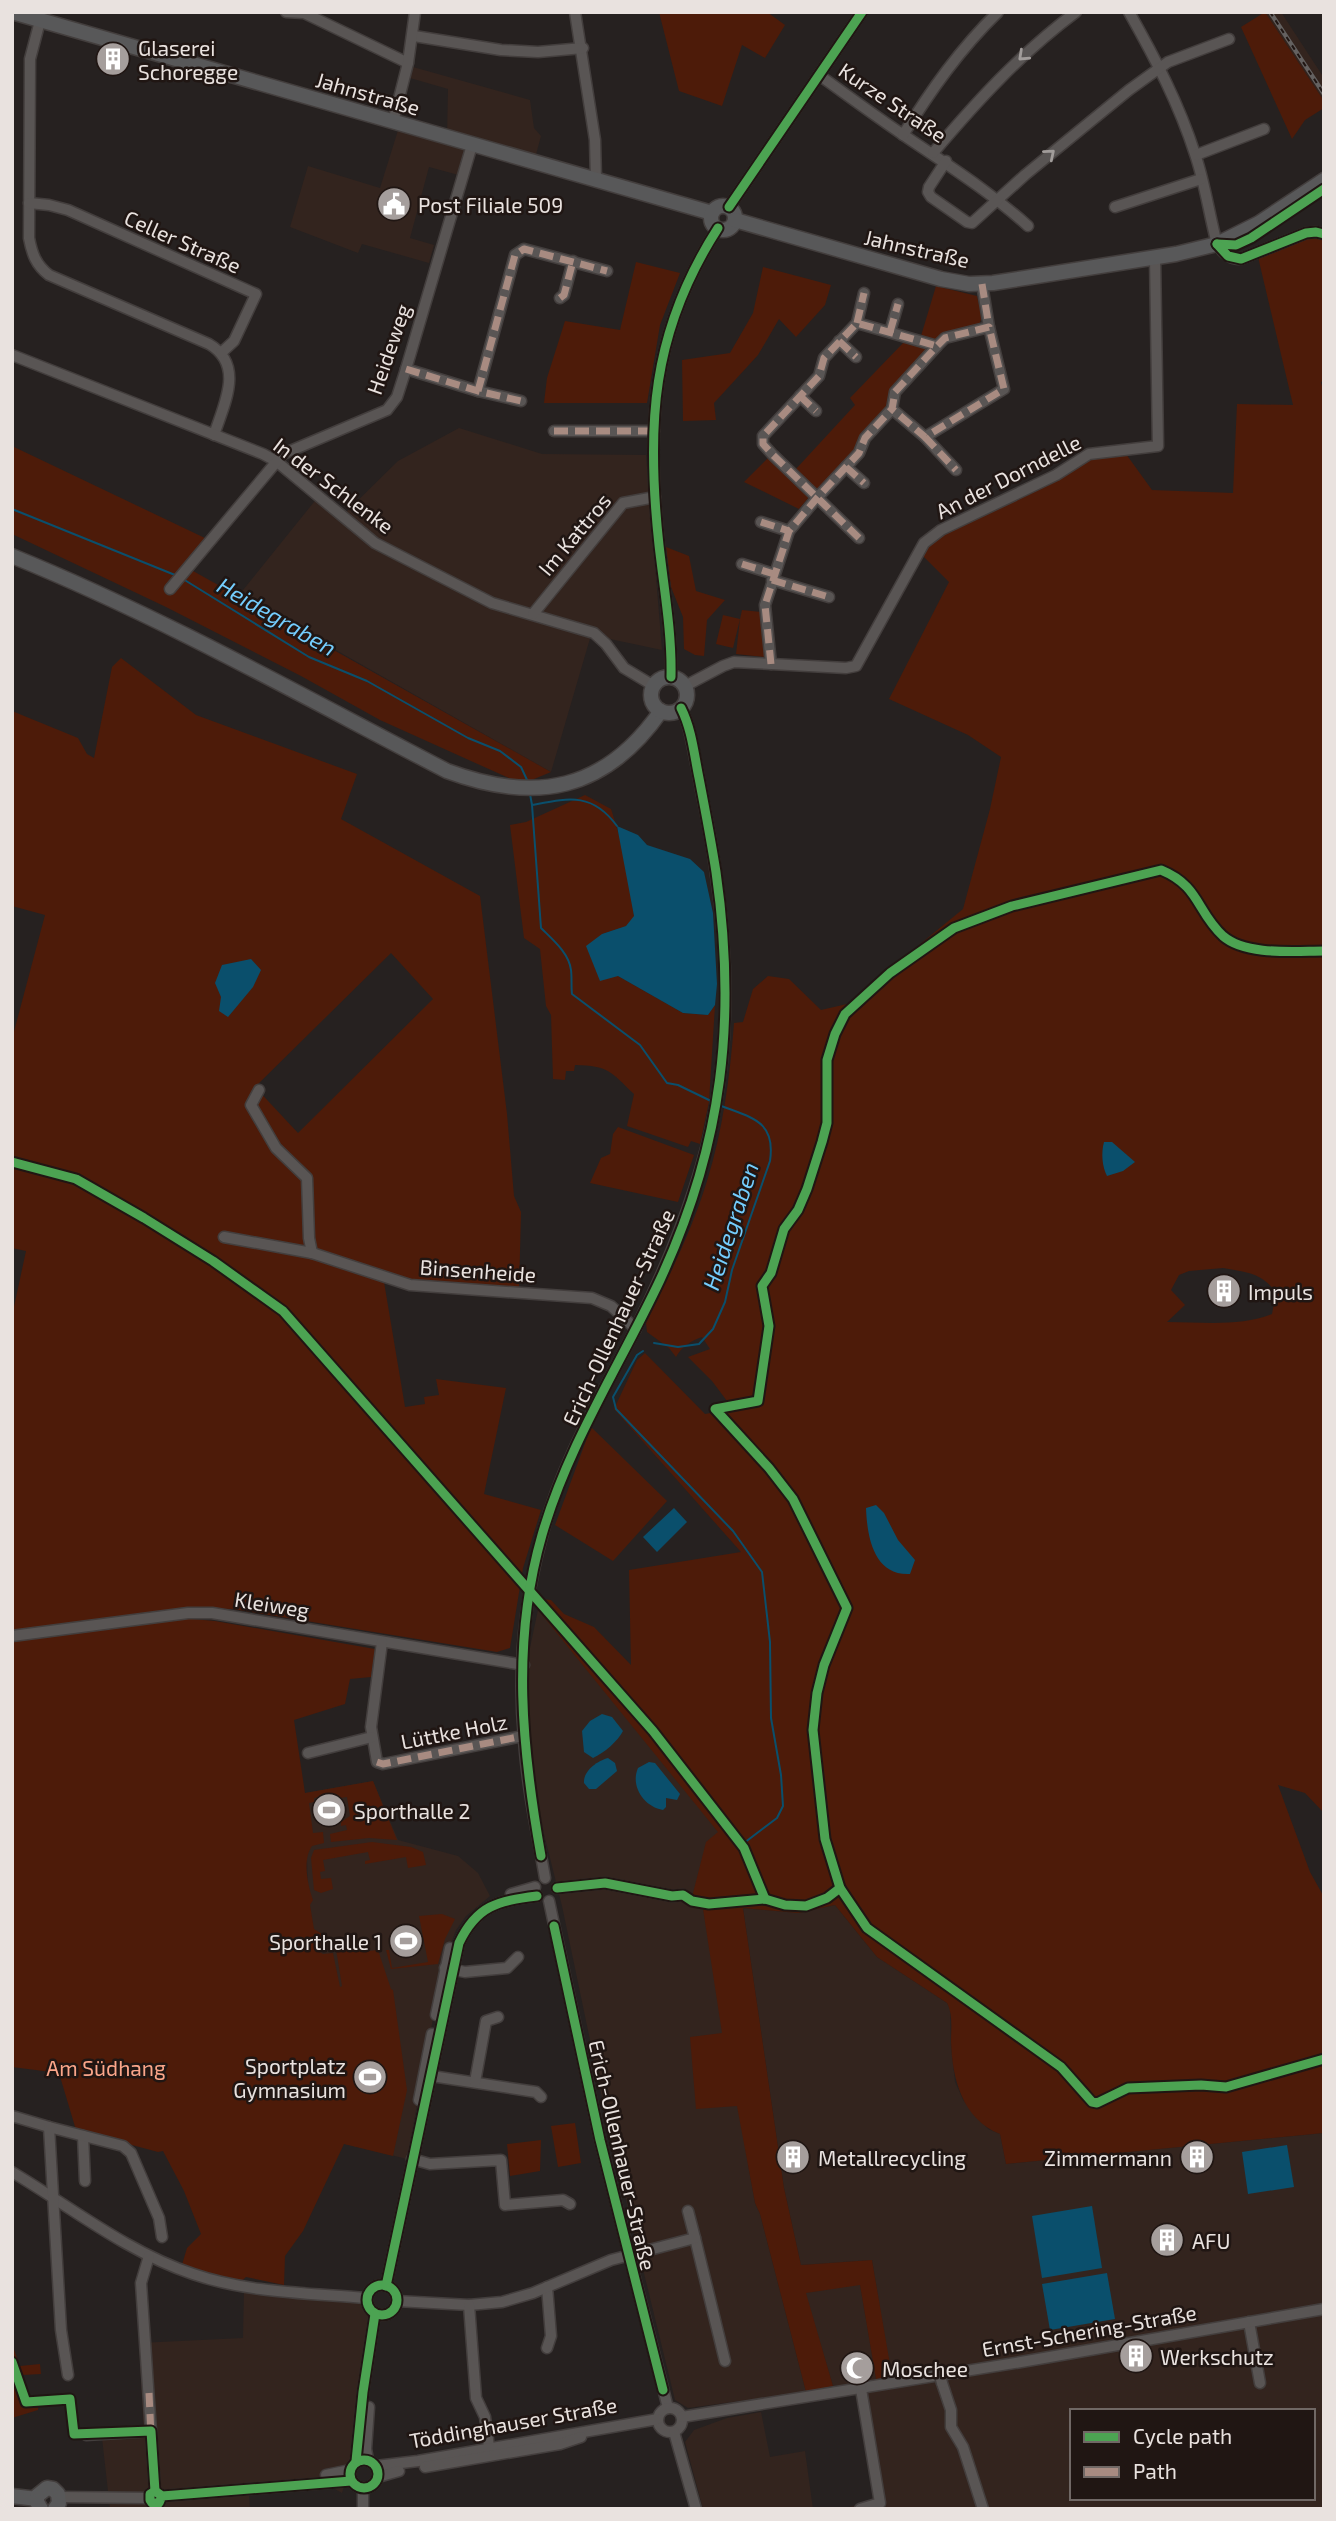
<svg xmlns="http://www.w3.org/2000/svg" width="1336" height="2521" font-family="'Exo 2',sans-serif">
	<rect width="100%" height="100%" fill="#262120"/>
	<g fill="#33241e" fill-rule="evenodd">
		<path d="M1265,12H1281L1324,78V101Z"/>
		<path d="M413,67L530,100L534,128L541,136L534,162L476,146L466,177L429,167L410,238L434,245L429,263L362,244L358,253L290,227L308,166L380,188L400,124L447,137L448,89L410,78Z"/>
		<path d="M459,428L542,454L646,455L662,650L591,635L551,772L239,595L318,497L339,519L398,461Z"/>
		<path d="M538,1610L583,1661L719,1832L690,1905L703,1908L755,2203L760,2214L806,2392L688,2408L675,2400L608,2126L562,1906L541,1822L527,1735L528,1657Z"/>
		<path d="M373,1781L398,1840L458,1856L478,1873L490,1896L466,1916L456,1930L443,1965L407,2159L345,2144L308,1893L305,1793Z"/>
		<path d="M835,1905L877,1957L947,2003L950,2009L951,2046L955,2082L963,2100L988,2129L1000,2134L1006,2164L1324,2133V2509H842L876,2500L856,2384L833,2386L805,2293L860,2284L876,2378L891,2375L872,2260L801,2265L784,2188L743,1908L798,1913ZM1072,2411H1313V2498H1072Z"/>
		<path d="M244,2288L365,2298L367,2310L373,2315L353,2457L342,2493L333,2488L249,2494L250,2509H110L102,2438L144,2436L139,2343L243,2338Z"/>
		<path d="M761,2412L770,2457L805,2451L813,2509H703L685,2442L694,2430L727,2418Z"/>
	</g>
	<g fill="#4d1b09" fill-rule="evenodd">
		<path d="M659,12H767L785,25L765,58L742,45L722,106L679,91Z"/>
		<path d="M1265,12L1324,101V108L1305,120L1292,139L1241,27Z"/>
		<path d="M1311,236L1324,240V381L1321,382L1324,394V1813L1305,1793L1278,1785L1310,1872L1324,1897V2133L1006,2164L1000,2134C962,2119 952,2078 951,2041C951,2029 953,2014 947,2003L877,1957L835,1905L798,1913L743,1908L784,2188L801,2265L872,2260L892,2376L876,2379L860,2285L806,2293L833,2386L806,2392L760,2214L755,2203L737,2106L696,2109L690,2037L722,2033L703,1909L690,1905L706,1842L718,1832L538,1610L541,1599L551,1600L564,1614L594,1627L631,1665L629,1570L741,1552L614,1409L637,1360L645,1353L705,1414L733,1409L712,1381L688,1357L710,1349L702,1337C691,1341 682,1346 676,1357L669,1348L647,1332L646,1323C669,1277 692,1230 707,1181C723,1130 730,1076 734,1023L743,1022L753,989L768,976L789,979L821,1010L847,1004L963,909L990,809L1001,757L968,735L889,699L949,582L919,552L924,543L1092,457L1126,454L1152,490L1233,493L1237,404L1293,405L1258,257ZM1223,1268C1246,1272 1263,1273 1276,1293L1272,1314C1240,1327 1201,1322 1167,1322L1185,1305L1171,1290L1179,1275L1189,1271Z"/>
		<path d="M636,262L680,273L660,325L647,403H544L547,378L565,321L620,330Z"/>
		<path d="M763,267L831,285L825,305L796,337L779,319L758,355L714,403L716,420L683,421L682,360L730,353L753,313Z"/>
		<path d="M936,286L977,296L982,317L979,325L937,340L921,336Z"/>
		<path d="M905,341L925,345V353L856,449L818,492L795,470L855,405L850,398Z"/>
		<path d="M12,446L207,539L186,567L551,772L522,784L380,720L301,676L166,607L12,534Z"/>
		<path d="M770,456L810,496L799,509L744,482Z"/>
		<path d="M666,547L689,556L696,591L725,600L707,620L704,656L695,655L684,649L683,617L671,587Z"/>
		<path d="M742,610L761,612L765,657L736,654L740,619L733,648L716,644L723,615L740,619Z"/>
		<path d="M121,658L196,715L357,774L341,819L480,896L507,1114L514,1196L521,1212L519,1291L442,1286L383,1276L405,1407L425,1404L424,1397L439,1395L436,1379L506,1388L484,1494L541,1510L523,1568L510,1648L497,1652L233,1609L188,1608L12,1630V1316L26,1251L12,1248V1039L45,915L12,906V711L78,738L87,754L94,758L112,667ZM391,953L433,999L298,1133L255,1087Z"/>
		<path d="M585,795L611,809C623,843 629,881 634,917L627,926L602,934L618,976L683,1013L708,1015L715,1005L709,1102L700,1144L691,1141L688,1147L627,1126L634,1094C610,1071 609,1066 575,1065L574,1071H566L565,1080L553,1079L551,1015L546,1006L540,949L524,938L510,825L526,822Z"/>
		<path d="M618,1127L694,1155L678,1202L590,1183L601,1158L610,1154L613,1134Z"/>
		<path d="M591,1427L667,1501L613,1561L555,1525Z"/>
		<path d="M180,1618L215,1621L375,1649L371,1677L350,1679L345,1704L294,1720L305,1793L373,1781L397,1840L369,1838L331,1842L330,1834L347,1830L346,1825L341,1826V1822L350,1816L347,1797L333,1799L332,1795L314,1798V1802L309,1803L313,1833L323,1832L324,1843L312,1846C302,1860 308,1886 313,1900L310,1905L314,1929L322,1934L324,1943L318,1944V1951L323,1954L333,1953L340,1987L342,1986L336,1949L367,1944L368,1951L378,1950L391,1989L393,1990L407,2090L393,2156L344,2144L303,2231L285,2256L284,2285L246,2277L238,2284L181,2268L187,2248L201,2234L184,2191L163,2151L158,2152L76,2130L59,2073L12,2067V1642Z"/>
		<path d="M372,1842L411,1847L423,1852L426,1865L408,1868L406,1857L365,1864V1861L370,1860L368,1852L323,1860L325,1871L320,1872L321,1879L331,1878L333,1889L321,1893L314,1890L311,1858L314,1850Z"/>
		<path d="M442,1914L455,1919L445,1939L438,1964L391,1969L386,1950H389L392,1968L428,1962L419,1916Z"/>
		<path d="M575,2123L581,2163L558,2167L551,2126Z"/>
		<path d="M541,2140L540,2171L510,2176L507,2144Z"/>
		<path d="M12,2344L20,2366L40,2364L41,2374L22,2375L32,2403H39L38,2410L12,2418Z"/>
	</g>
	<g fill="#0a4f6c">
		<path d="M617,826L638,835L647,845L690,859L704,872L713,913L717,984L715,1005L708,1015L683,1013L618,976L600,981L586,946L602,934L626,926L634,916Z"/>
		<path d="M251,959L261,970L253,987L228,1017L219,1011L221,997L215,983L222,965Z"/>
		<path d="M1104,1142H1112L1135,1162L1123,1171L1107,1176C1102,1167 1101,1152 1104,1142Z"/>
		<path d="M876,1505L884,1513L898,1540L915,1560L910,1574C873,1576 867,1535 866,1508Z"/>
		<path d="M674,1508L687,1522L657,1552L643,1537Z"/>
		<path d="M602,1714L612,1717L623,1731C618,1741 604,1753 593,1758L584,1752L582,1731L590,1721Z"/>
		<path d="M608,1758L615,1763L617,1771L596,1789H589L584,1783C583,1771 597,1761 608,1758Z"/>
		<path d="M649,1762L655,1763L680,1794L677,1800L666,1798V1807L663,1810C644,1807 630,1786 638,1768Z"/>
		<path d="M1287,2145L1294,2187L1248,2194L1242,2152Z"/>
		<path d="M1092,2206L1102,2268L1042,2278L1032,2216Z"/>
		<path d="M1107,2273L1115,2319L1050,2330L1042,2284Z"/>
	</g>
	<g fill="none" stroke-linecap="round" stroke-linejoin="round">
		<g stroke="#0a4f6c" stroke-width="2">
			<path d="M12,509L175,575"/>
			<path d="M183,579L309,657L367,681L468,738L500,751L521,767L528,782"/>
			<path d="M530,794L532,805C569,798 592,792 617,826"/>
			<path d="M532,805L541,928C553,940 569,953 571,970C572,978 571,986 572,994L640,1045L667,1083L678,1085L711,1101"/>
			<path d="M654,1343L678,1347L699,1344L713,1329L725,1302L732,1270L770,1161C776,1120 751,1118 719,1105"/>
			<path d="M643,1351L637,1355L613,1397L616,1409L733,1531L762,1572L770,1642L771,1718L781,1775L783,1806L777,1818L744,1843"/>
		</g>
		<g stroke="#433e3d" stroke-width="13">
			<g id="minor">
				<path d="M286,12L304,13L408,63"/>
				<path d="M575,12L595,140L596,180"/>
				<path d="M1129,12C1155,58 1179,104 1195,154C1205,183 1209,214 1217,244C1223,253 1229,259 1241,259L1306,233L1316,232L1324,234"/>
				<path d="M40,21L30,59L29,238C32,254 36,265 49,275L209,344C245,365 224,404 214,435"/>
				<path d="M414,36L501,50L538,52L583,48"/>
				<path d="M819,75C847,95 874,115 902,134C946,164 988,190 1028,226"/>
				<path d="M393,122L408,63L415,12"/>
				<path d="M903,135C931,90 960,49 998,12"/>
				<path d="M933,153C977,101 1021,53 1076,12"/>
				<path d="M1196,155L1264,129"/>
				<path d="M946,161L929,187L928,192L931,197L967,222L972,223L1025,175L1129,90L1168,62L1229,39"/>
				<path d="M29,203L49,205L68,210L256,294L234,341L221,353"/>
				<path d="M729,207L862,12"/>
				<path d="M1115,207L1201,179"/>
				<path d="M982,284L989,327"/>
				<path d="M560,298L564,295L573,261"/>
				<path d="M857,323L864,293"/>
				<path d="M890,332L898,304"/>
				<path d="M839,341L856,357"/>
				<path d="M12,355L263,454L276,461L375,543L492,603L594,633L606,644L624,668L654,686"/>
				<path d="M406,369L478,391L521,401"/>
				<path d="M478,391L515,255L524,249L607,271"/>
				<path d="M800,396L816,411"/>
				<path d="M554,431H654"/>
				<path d="M925,437L956,470"/>
				<path d="M846,467L864,483"/>
				<path d="M761,522L789,531"/>
				<path d="M859,538L773,455L763,444V436L819,376L824,358L857,323L937,346"/>
				<path d="M742,564L774,574"/>
				<path d="M772,580L829,597"/>
				<path d="M170,589L283,454L387,410L397,397L406,369L472,145"/>
				<path d="M533,614L623,503L655,497"/>
				<path d="M771,664L765,605L789,531L817,498L859,453L865,438L892,409L895,392L937,346L945,338L989,327L1004,389L925,437L892,409"/>
				<path d="M671,677C672,633 664,589 659,545C646,426 651,332 718,228"/>
				<path d="M685,686L723,666L734,662L846,668L856,666L924,543L941,530L1056,475L1089,454L1158,446L1155,257"/>
				<path d="M259,1090L251,1105L276,1148L307,1178L309,1238L312,1253"/>
				<path d="M224,1237L312,1253L410,1285L592,1298L611,1306L636,1329"/>
				<path d="M12,1636L188,1613H212L524,1665"/>
				<path d="M382,1642L371,1727L377,1762L383,1764L523,1736"/>
				<path d="M308,1753L372,1737"/>
				<path d="M545,1878C537,1832 527,1786 524,1739C518,1673 524,1603 541,1540C560,1464 601,1397 636,1328C714,1173 742,1049 716,875C712,841 704,807 698,773C693,751 691,728 681,708"/>
				<path d="M557,1888L605,1883L672,1896L683,1895"/>
				<path d="M511,1894L535,1887"/>
				<path d="M549,1901L600,2140L668,2408"/>
				<path d="M445,1968L465,1972L507,1968L518,1957"/>
				<path d="M436,2015L450,1948"/>
				<path d="M425,2075L536,2092L541,2097"/>
				<path d="M475,2082L486,2021L498,2017"/>
				<path d="M419,2100L432,2034"/>
				<path d="M12,2116L49,2127"/>
				<path d="M83,2136L85,2181"/>
				<path d="M412,2159L430,2164L501,2160L505,2205L563,2200L570,2204"/>
				<path d="M12,2172C71,2207 127,2252 193,2274C248,2293 309,2293 366,2298"/>
				<path d="M695,2238L725,2361"/>
				<path d="M149,2256L141,2283L155,2491"/>
				<circle cx="382" cy="2300" r="15"/>
				<path d="M386,2286L459,1943C477,1905 498,1901 537,1896"/>
				<path d="M547,2287L551,2336L547,2348"/>
				<path d="M397,2301L469,2305L502,2302L533,2293L611,2260L695,2238L688,2211"/>
				<path d="M469,2305L476,2398L485,2417L489,2447"/>
				<path d="M1249,2322L1260,2383"/>
				<path d="M68,2375L61,2330L49,2127L123,2146L131,2153L159,2218L162,2237"/>
				<path d="M942,2383L951,2410V2427L963,2447L983,2509"/>
				<circle cx="670" cy="2420" r="12"/>
				<path d="M682,2417L1021,2362L1324,2309"/>
				<path d="M674,2432L696,2509"/>
				<path d="M86,2435L151,2431"/>
				<circle cx="364" cy="2474" r="14"/>
				<path d="M368,2460L366,2449L369,2407"/>
				<path d="M356,2461L363,2392L375,2314"/>
				<path d="M376,2466L418,2461L658,2419"/>
				<path d="M425,2467L560,2444L581,2437"/>
				<path d="M326,2475L350,2470"/>
				<path d="M378,2477L399,2471"/>
				<path d="M363,2488V2509"/>
				<path d="M162,2496L159,2503H152L150,2500V2494L155,2491L162,2496L175,2495L351,2481"/>
				<path d="M60,2497L149,2498"/>
				<path d="M860,2509L880,2503L861,2389"/>
			</g>
		</g>
		<g stroke="#433e3d" stroke-width="17">
			<g id="major">
				<path d="M12,12L712,213"/>
				<circle cx="723" cy="218" r="12"/>
				<path d="M735,220L941,279L969,284L993,283L1176,254L1217,244L1259,223L1324,180"/>
				<path d="M12,556C162,617 304,697 447,771C536,804 605,791 661,711"/>
				<circle cx="669" cy="695" r="18"/>
				<path d="M12,2496L37,2499"/>
				<path d="M41,2509L37,2502V2496L47,2488L53,2489L58,2494L59,2503L55,2509"/>
			</g>
		</g>
		<use href="#minor" stroke="#595554" stroke-width="10"/>
		<use href="#major" stroke="#585859" stroke-width="14"/>
		<g stroke="#646160" stroke-width="4.5">
			<path id="rail" d="M1270,12L1324,94"/>
		</g>
		<use href="#rail" stroke="#201613" stroke-width="2" stroke-dasharray="5" stroke-linecap="butt"/>
		<g stroke="#433e3d" stroke-width="13" stroke-linecap="butt">
			<path id="minor-bridge" d="M938,2368L942,2383"/>
		</g>
		<use href="#minor-bridge" stroke="#595554" stroke-width="10"/>
		<g stroke="#a88b81" stroke-width="7" stroke-dasharray="14 7" stroke-linecap="butt">
			<path d="M982,284L989,327"/>
			<path d="M560,298L564,295L573,261"/>
			<path d="M857,323L864,293"/>
			<path d="M890,332L898,304"/>
			<path d="M839,341L856,357"/>
			<path d="M406,369L478,391L521,401"/>
			<path d="M478,391L515,255L524,249L607,271"/>
			<path d="M800,396L816,411"/>
			<path d="M554,431H654"/>
			<path d="M925,437L956,470"/>
			<path d="M846,467L864,483"/>
			<path d="M761,522L789,531"/>
			<path d="M859,538L773,455L763,444V436L819,376L824,358L857,323L937,346"/>
			<path d="M742,564L774,574"/>
			<path d="M772,580L829,597"/>
			<path d="M771,664L765,605L789,531L817,498L859,453L865,438L892,409L895,392L937,346L945,338L989,327L1004,389L925,437L892,409"/>
			<path d="M377,1762L383,1764L523,1736"/>
			<path d="M149,2393L151,2435"/>
		</g>
		<g stroke="#201613" stroke-width="13">
			<g id="cycleway">
				<path d="M729,207L862,12"/>
				<path d="M1217,244L1236,245L1251,238L1324,189"/>
				<path d="M1217,244L1228,256L1241,259L1306,233L1316,232L1324,234"/>
				<path d="M671,677C672,633 664,589 659,545C646,426 651,332 718,228"/>
				<path d="M1324,951C1295,951 1246,956 1223,936C1196,911 1200,886 1161,870L1012,906L954,928L890,973L845,1014L835,1034L827,1060V1123L822,1142L807,1189L798,1210L784,1229L771,1273L762,1286L769,1326L758,1401L715,1409L769,1468L793,1499L847,1608L824,1665L817,1693L813,1730L825,1839L840,1888L867,1928L1061,2067L1092,2102L1097,2103L1128,2088L1201,2085L1226,2087L1324,2059"/>
				<path d="M12,1162L76,1179L144,1218L213,1261L283,1311L653,1731L744,1848L765,1899"/>
				<path d="M541,1856C522,1749 511,1642 542,1535C568,1445 620,1365 660,1280C723,1144 737,1019 716,872C711,840 705,809 699,778C694,754 692,730 681,708"/>
				<path d="M557,1888L605,1883L672,1896L683,1895L692,1901L709,1904L765,1899L785,1905L806,1906L827,1898L840,1888"/>
				<path d="M554,1926L600,2140L663,2390"/>
				<circle cx="382" cy="2300" r="15"/>
				<path d="M386,2286L459,1943C477,1905 498,1901 537,1896"/>
				<path d="M12,2362L26,2402L70,2399L74,2434L151,2431L155,2491"/>
				<circle cx="364" cy="2474" r="14"/>
				<path d="M356,2461L363,2392L375,2314"/>
				<path d="M162,2496L159,2503H152L150,2500V2494L155,2491L162,2496L175,2495L351,2481"/>
			</g>
		</g>
		<use href="#cycleway" stroke="#4ca352" stroke-width="9"/>
	</g>
	<defs><path id="oneway-chevron" d="M-2-3.5L2.5 0L-2 3.5" fill="none" stroke-width="1.6" stroke-linecap="round" stroke-linejoin="round" transform="scale(1.75)"/></defs>
	<g stroke="#a19c9a">
		<use href="#oneway-chevron" transform="translate(1023 56) rotate(137)"/>
		<use href="#oneway-chevron" transform="translate(1050 154) rotate(-40)"/>
	</g>
	<defs>
		<g id="building-disc" transform="scale(1.75)"><circle r="9.5" fill="#a59e9c" stroke="#201613"/><path d="M-4-6H4V6H1V3H-1V6H-4ZM-2.5-4.3h1.7v1.8h-1.7ZM.8-4.3h1.7v1.8H.8ZM-2.5-1h1.7V.8h-1.7ZM.8-1h1.7V.8H.8Z" fill="#fff"/></g>
		<g id="civic-disc" transform="scale(1.75)"><circle r="9.5" fill="#a59e9c" stroke="#201613"/><path d="M-.6-6.5H3V-4.5H.6V-3L4-1V1h2V6H-6V1h2V-1L-.6-3ZM-1.2 2.5V6h2.4V2.5Z" fill="#fff"/></g>
		<g id="stadium-disc" transform="scale(1.75)"><circle r="9.5" fill="#a59e9c" stroke="#201613"/><path d="M0-5a6.5 5 0 1 0 0 10a6.5 5 0 1 0 0-10ZM-3.5-1.8h7v3.6h-7Z" fill="#fff"/></g>
		<g id="mosque-disc" transform="scale(1.75)"><circle r="9.5" fill="#a59e9c" stroke="#201613"/><path d="M3.5-4.9A6 6 0 1 0 3.5 4.9A5 5 0 1 1 3.5-4.9Z" fill="#fff"/></g>
	</defs>
	<g fill-rule="evenodd">
		<use href="#building-disc" x="113" y="59"/>
		<use href="#civic-disc" x="394" y="204"/>
		<use href="#building-disc" x="1224" y="1291"/>
		<use href="#stadium-disc" x="329" y="1810"/>
		<use href="#stadium-disc" x="406" y="1941"/>
		<use href="#stadium-disc" x="370" y="2077"/>
		<use href="#building-disc" x="793" y="2157"/>
		<use href="#building-disc" x="1197" y="2157"/>
		<use href="#building-disc" x="1167" y="2240"/>
		<use href="#building-disc" x="1136" y="2356"/>
		<use href="#mosque-disc" x="857" y="2368"/>
	</g>
	<g text-anchor="middle" dominant-baseline="central" stroke-width="5" stroke-linejoin="round" paint-order="stroke">
		<g font-size="21" fill="#e9e2df" stroke="#201613" text-anchor="start">
			<text x="138" y="47">Glaserei<tspan x="138" dy="24">Schoregge</tspan></text>
			<text x="418" y="204">Post Filiale 509</text>
			<text x="1248" y="1291">Impuls</text>
			<text x="354" y="1810">Sporthalle 2</text>
			<text x="382" y="1941" text-anchor="end">Sporthalle 1</text>
			<text x="346" y="2065" text-anchor="end">Sportplatz<tspan x="346" dy="24">Gymnasium</tspan></text>
			<text x="818" y="2157">Metallrecycling</text>
			<text x="1172" y="2157" text-anchor="end">Zimmermann</text>
			<text x="1192" y="2240">AFU</text>
			<text x="1160" y="2356">Werkschutz</text>
			<text x="882" y="2368">Moschee</text>
		</g>
		<g font-size="21" fill="#e9e2df" stroke="#201613">
			<text transform="translate(368 93) rotate(16)">Jahnstraße</text>
			<text transform="translate(893 102) rotate(34)">Kurze Straße</text>
			<text transform="translate(183 241) rotate(24)">Celler Straße</text>
			<text transform="translate(917 248) rotate(13)">Jahnstraße</text>
			<text transform="translate(388 349) rotate(-71)">Heideweg</text>
			<text transform="translate(1008 476) rotate(-27)">An der Dorndelle</text>
			<text transform="translate(334 485) rotate(37)">In der Schlenke</text>
			<text transform="translate(574 534) rotate(-50)">Im Kattros</text>
			<text transform="translate(478 1270) rotate(4)">Binsenheide</text>
			<text transform="translate(618 1317) rotate(-65)">Erich-Ollenhauer-Straße</text>
			<text transform="translate(272 1604) rotate(9)">Kleiweg</text>
			<text transform="translate(454 1731) rotate(-11)">Lüttke Holz</text>
			<text transform="translate(623 2155) rotate(77)">Erich-Ollenhauer-Straße</text>
			<text transform="translate(1089 2330) rotate(-10)">Ernst-Schering-Straße</text>
			<text transform="translate(513 2422) rotate(-10)">Töddinghauser Straße</text>
		</g>
		<g font-size="21" fill="#fba68a" stroke="#201613">
			<text x="106" y="2067">Am Südhang</text>
		</g>
		<g font-size="23" font-style="italic" fill="#74cdfd" stroke="#201613">
			<text transform="translate(277 616) rotate(30)">Heidegraben</text>
			<text transform="translate(730 1226) rotate(-72)">Heidegraben</text>
		</g>
	</g>
	<rect width="1336" height="2521" fill="none" stroke="#e9e2df" stroke-width="28"/>
	<rect x="1070" y="2409" width="245" height="91" fill="#201613" stroke="#706865" stroke-width="2"/>
	<rect x="1084" y="2432" width="35" height="10" fill="#4ca352" stroke="#706865" stroke-width="2"/>
	<text x="1133" y="2444" font-size="21" fill="#e9e2df">Cycle path</text>
	<rect x="1084" y="2467" width="35" height="10" fill="#a88b81" stroke="#706865" stroke-width="2"/>
	<text x="1133" y="2479" font-size="21" fill="#e9e2df">Path</text>
</svg>
